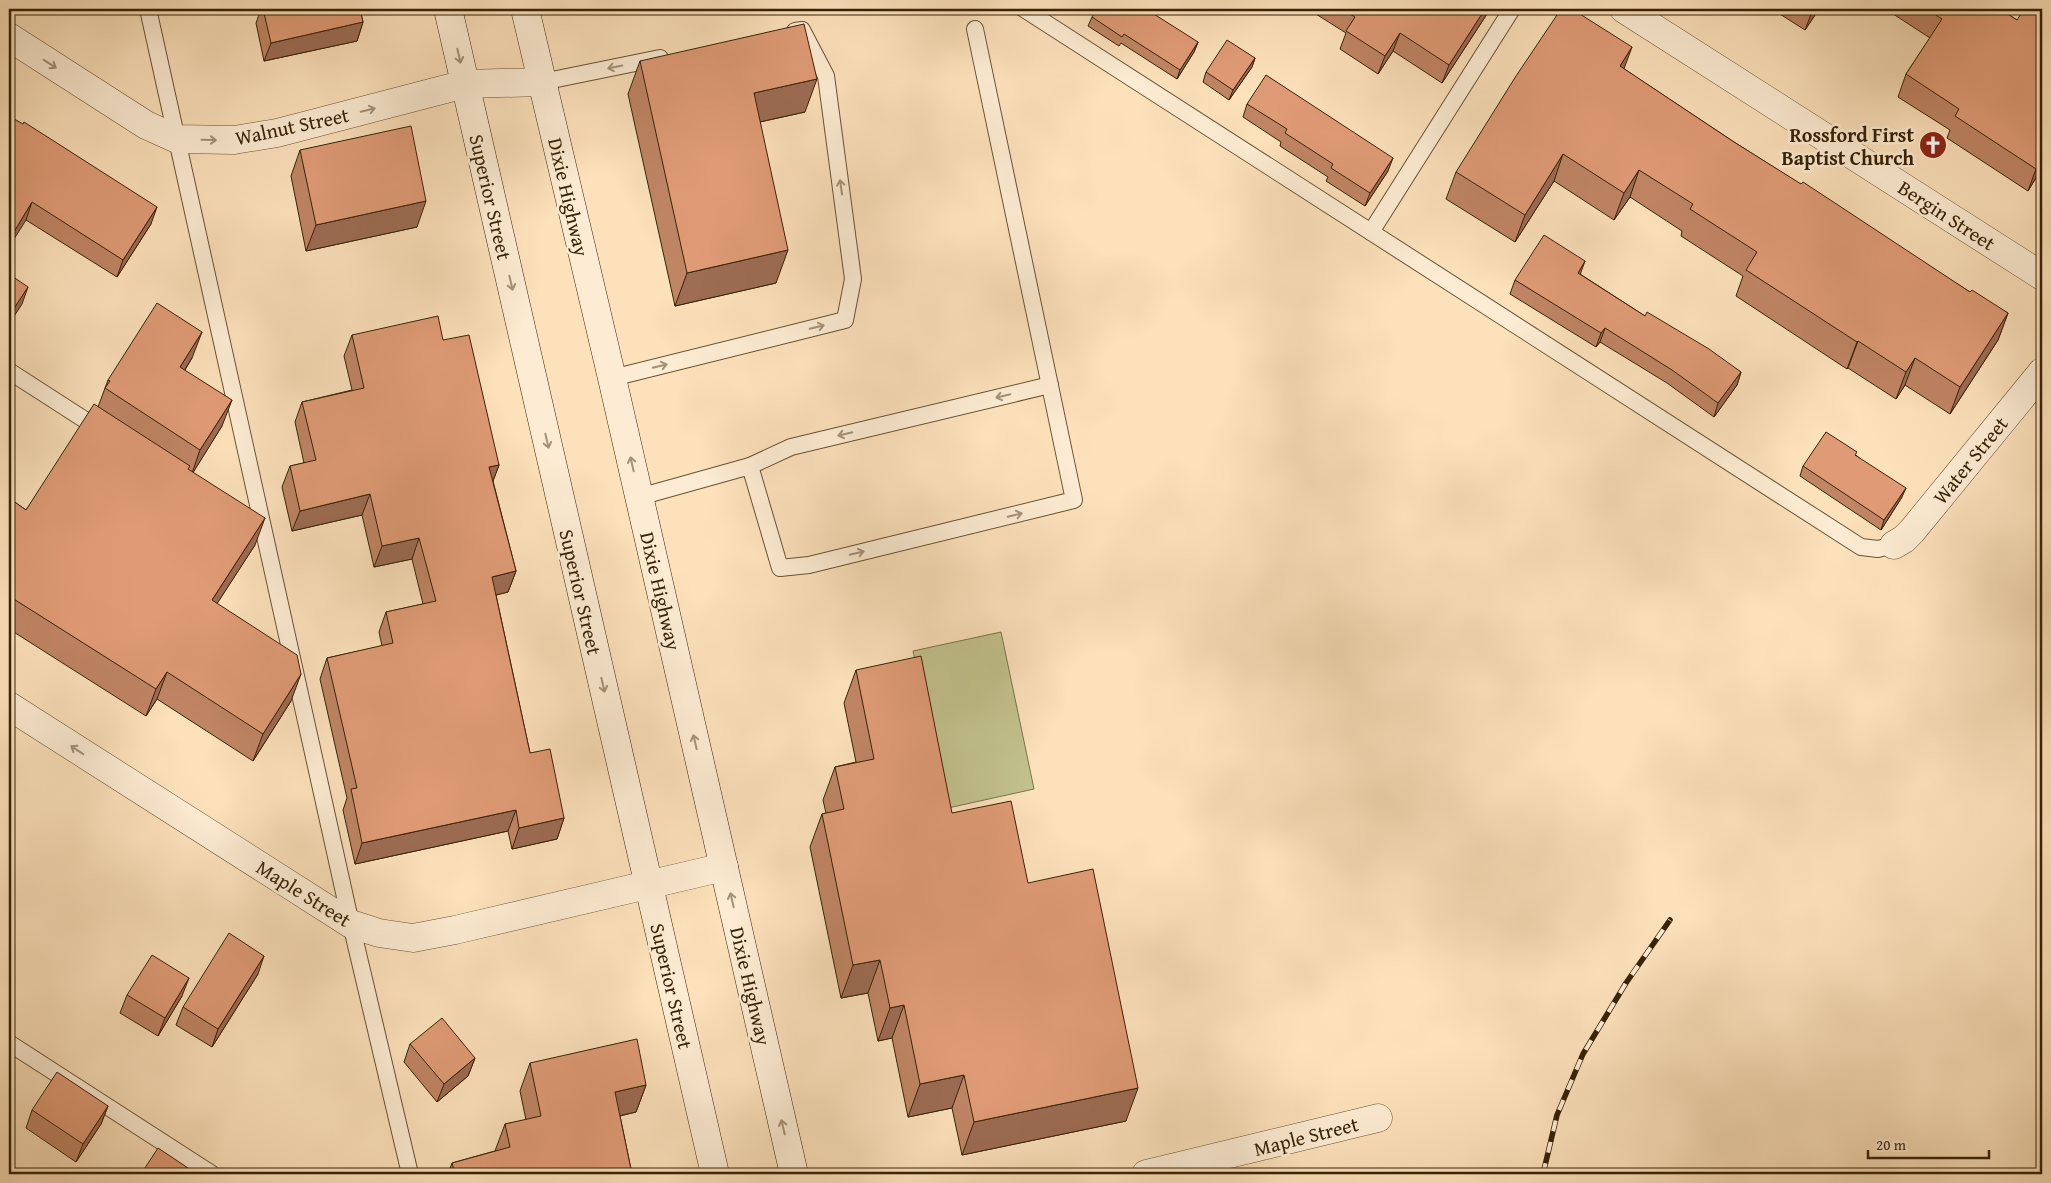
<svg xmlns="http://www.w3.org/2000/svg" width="2051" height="1183" font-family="'Gentium Book Plus',serif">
	<rect width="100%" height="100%" fill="#fce1bb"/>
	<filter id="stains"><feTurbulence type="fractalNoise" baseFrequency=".004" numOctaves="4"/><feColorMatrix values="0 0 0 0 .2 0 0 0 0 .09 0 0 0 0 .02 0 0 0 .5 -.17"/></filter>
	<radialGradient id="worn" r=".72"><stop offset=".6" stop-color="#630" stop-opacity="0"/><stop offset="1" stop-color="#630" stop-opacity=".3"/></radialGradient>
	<path fill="#c2c28e" stroke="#7c724a" d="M1001,632L1034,789L948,808L913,651Z"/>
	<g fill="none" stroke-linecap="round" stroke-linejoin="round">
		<g stroke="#685233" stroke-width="18">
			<g id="lane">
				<path d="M148,9L351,924L410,1174"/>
				<path d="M1024,9L1861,547L1878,549L1894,545"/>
				<path d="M542,82L660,58"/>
				<path d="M1371,232L1512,9"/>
				<path d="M9,371L102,431"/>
				<path d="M612,378L845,320L853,279L826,76L802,30L795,31"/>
				<path d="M750,466L791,447L1050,385"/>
				<path d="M639,497L750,466L780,568L809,565L1074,500L975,29"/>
				<path d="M9,1043L212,1174"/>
			</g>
		</g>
		<g stroke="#685233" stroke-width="29">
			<g id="street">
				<path d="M1624,9L2042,276"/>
				<path d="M9,37L146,125L177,139L234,140L277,133L465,84L542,82"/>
				<path d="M1894,545L1904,539L1912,531L2042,372"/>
				<path d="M9,706L351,924L379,933L413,938L455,930L724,867"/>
				<path d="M1146,1174L1378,1118"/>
			</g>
		</g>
		<g stroke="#372206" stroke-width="29">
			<g id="secondary">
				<path d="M448,9L715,1174"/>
				<path d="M525,9L612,378L794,1174"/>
			</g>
		</g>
		<use href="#lane" stroke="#fdecd3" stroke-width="16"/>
		<use href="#street" stroke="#fdecd3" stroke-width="28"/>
		<use href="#secondary" stroke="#fdecd3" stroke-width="28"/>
		<g stroke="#372206" stroke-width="5.5">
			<path id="rail" d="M1543,1174L1557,1115L1583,1054L1626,983L1670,920"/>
		</g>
		<use href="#rail" stroke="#fdecd3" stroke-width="4" stroke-dasharray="11" stroke-linecap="butt"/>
	</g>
	<g fill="#c08565" stroke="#372206">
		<path d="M261,9H360L363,22L357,41L264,61L256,23Z"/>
		<path d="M1308,9H1489L1487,14L1442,83L1393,51L1378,74L1340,49L1346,33Z"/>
		<path d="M1772,9H1819L1805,30Z"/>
		<path d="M1887,9H2000L2017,20L2042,9V173L2040,171L2028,191L1947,138L1950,130L1898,97L1906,74L1930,38L1887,10Z"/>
		<path d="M1092,17L1198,42L1194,52L1177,79L1121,43L1119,46L1088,26Z"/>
		<path d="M1255,58L1252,67L1229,100L1203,82L1206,72Z"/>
		<path d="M640,61L805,112L760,122L776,283L675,306L628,94Z"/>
		<path d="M1624,69L1734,142L1970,292L2008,313L1998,340L1950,414L1905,385L1896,399L1848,368L1847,369L1736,296L1743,276L1681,236L1682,231L1630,197L1614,220L1554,181L1515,242L1446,199L1456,172Z"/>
		<path d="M1247,104L1388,171L1365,206L1326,181L1328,177L1280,146L1281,142L1243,117Z"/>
		<path d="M9,116L151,224L117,277L26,220Z"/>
		<path d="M300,150L417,227L306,251L291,176Z"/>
		<path d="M1580,274L1645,316L1741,372L1737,385L1714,417L1667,383L1600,342L1596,347L1510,294L1515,280Z"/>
		<path d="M352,335L443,340L499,465L493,481L516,571L508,592L496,595L530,753L564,818L557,839L512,849L508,831L355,864L343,810L347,798L320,679L327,658L382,646L379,632L386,612L423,604L412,559L374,567L362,515L292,531L282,487L290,466L304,463L295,422L302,402L352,390L344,356Z"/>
		<path d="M192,358L185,370L222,426L193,472L255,545L217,603L291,701L253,761L157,699L146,716L9,629V498L26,510L98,407L108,380Z"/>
		<path d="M1856,455L1902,497L1881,530L1800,476L1803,466Z"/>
		<path d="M856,670L952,813L1028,883L1126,1121L962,1155L952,1108L908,1117L892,1038L878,1041L868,993L841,998L810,847L822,814L826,813L823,800L835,767L856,762L844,703Z"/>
		<path d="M258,974L212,1047L176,1025L183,1007Z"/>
		<path d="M127,995L182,996L158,1036L120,1013Z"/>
		<path d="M410,1044L475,1058L468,1076L437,1102L404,1062Z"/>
		<path d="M530,1063L646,1085L636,1112L620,1116L632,1174H448L452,1163L495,1151L505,1124L526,1120L520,1091Z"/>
		<path d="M108,1106L101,1124L76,1162L26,1128L32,1110Z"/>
	</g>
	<g fill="#9c6c53" stroke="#372206">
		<path d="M1485,9H1489L1487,14L1442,83L1449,65Z"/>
		<path d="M1813,9H1819L1805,30Z"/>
		<path d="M363,22L357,41L264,61L271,43Z"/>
		<path d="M1400,33L1393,51L1378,74L1385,56Z"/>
		<path d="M1198,42L1194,52L1177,79L1180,70Z"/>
		<path d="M1632,47L1622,74L1620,66Z"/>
		<path d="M1255,58L1252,67L1229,100L1233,90Z"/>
		<path d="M817,79L805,112L741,126L754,93Z"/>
		<path d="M1563,154L1554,181L1515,242L1525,215Z"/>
		<path d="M1393,158L1388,171L1365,206L1370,193Z"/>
		<path d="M2042,158V166L2040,171L2028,191L2036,169Z"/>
		<path d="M1639,170L1630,197L1614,220L1624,193Z"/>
		<path d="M426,201L417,227L306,251L316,225Z"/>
		<path d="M32,202L26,220L9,247V240Z"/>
		<path d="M157,207L151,224L117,277L123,260Z"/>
		<path d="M788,250L776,283L675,306L687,273Z"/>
		<path d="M1585,261L1580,275L1578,273Z"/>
		<path d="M28,287L22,304L9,324V316Z"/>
		<path d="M2008,313L1998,340L1950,414L1960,387Z"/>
		<path d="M1605,328L1600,342L1596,347L1601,333Z"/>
		<path d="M202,332L192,358L170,393L180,367Z"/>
		<path d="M1858,341L1848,368L1847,369L1857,342Z"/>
		<path d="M1915,358L1905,385L1896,399L1906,372Z"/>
		<path d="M1741,372L1737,385L1714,417L1718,403Z"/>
		<path d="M232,400L222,426L191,476L200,450Z"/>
		<path d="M499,465L491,486L489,467Z"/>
		<path d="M1906,488L1902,497L1881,530L1884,520Z"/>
		<path d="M370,494L362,515L292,531L300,511Z"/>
		<path d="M265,518L255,545L202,627L212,600Z"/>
		<path d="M419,538L412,559L374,567L382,546Z"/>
		<path d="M516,571L508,592L484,598L492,577Z"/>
		<path d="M167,672L157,699L146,716L156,689Z"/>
		<path d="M301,674L291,701L253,761L263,734Z"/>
		<path d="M516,810L508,831L355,864L362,843Z"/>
		<path d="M564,818L557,839L512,849L519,828Z"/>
		<path d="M264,956L258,974L212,1047L218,1029Z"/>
		<path d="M880,960L868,993L841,998L853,965Z"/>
		<path d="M189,978L182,996L158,1036L165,1018Z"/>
		<path d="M904,1005L892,1038L878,1041L890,1008Z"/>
		<path d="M475,1058L468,1076L437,1102L444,1084Z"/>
		<path d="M964,1075L952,1108L908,1117L920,1084Z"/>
		<path d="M646,1085L636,1112L605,1119L615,1092Z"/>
		<path d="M1138,1088L1126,1121L962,1155L974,1122Z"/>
		<path d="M108,1106L101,1124L76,1162L83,1144Z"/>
	</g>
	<g fill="#df9b76" stroke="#372206">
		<path d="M263,9H360L363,22L271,43Z"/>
		<path d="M1097,9H1146L1198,42L1180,70L1124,34L1122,37L1092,17Z"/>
		<path d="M1342,9H1485L1449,65L1400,33L1385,56L1346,31L1355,17Z"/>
		<path d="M1561,9H1572L1632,47L1620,66L1734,142L1801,184L1803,182L1970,292L1972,290L2008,313L1960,387L1915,358L1906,372L1858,341L1857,342L1746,270L1757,252L1690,209L1693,204L1639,170L1624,193L1563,154L1525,215L1456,172L1516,76Z"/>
		<path d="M1927,9H2000L2017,20L2024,9H2042V158L2036,169L1955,116L1959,109L1906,74L1942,19Z"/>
		<path d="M804,24L817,79L754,93L788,250L687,273L640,61Z"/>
		<path d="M1227,40L1255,58L1233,90L1206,72Z"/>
		<path d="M1266,75L1393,158L1370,193L1331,168L1333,164L1285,133L1287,129L1247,104Z"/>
		<path d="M9,116L23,124L24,122L157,207L123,260L32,202L9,240Z"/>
		<path d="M411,126L426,201L316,225L300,150Z"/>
		<path d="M1544,235L1585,261L1578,273L1645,316L1647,312L1709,349L1741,372L1718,403L1672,370L1605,328L1601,333L1515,280Z"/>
		<path d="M9,274L28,287L9,316Z"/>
		<path d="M157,303L202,332L180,367L232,400L200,450L105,388L110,381L108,380Z"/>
		<path d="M438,316L443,340L469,335L499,465L489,467L516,571L492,577L530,753L550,749L564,818L519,828L516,810L362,843L351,789L357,788L327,658L393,643L386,612L436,601L419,538L382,546L370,494L300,511L290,466L316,460L302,402L364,388L352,335Z"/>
		<path d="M94,404L190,466L188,469L265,518L212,600L297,655L301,674L263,734L167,672L156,689L9,596V498L26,510Z"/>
		<path d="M1826,432L1857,452L1855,455L1906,488L1884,520L1803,466Z"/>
		<path d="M921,656L952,813L1011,801L1028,883L1093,869L1138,1088L974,1122L964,1075L920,1084L904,1005L890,1008L880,960L853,965L822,814L844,809L835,767L874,759L856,670Z"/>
		<path d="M229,933L264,956L218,1029L183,1007Z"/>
		<path d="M152,955L189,978L165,1018L127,995Z"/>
		<path d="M442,1018L475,1058L444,1084L410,1044Z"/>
		<path d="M637,1039L646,1085L615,1092L632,1174H455L452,1163L510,1147L505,1124L541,1116L530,1063Z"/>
		<path d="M57,1072L108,1106L83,1144L32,1110Z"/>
		<path d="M158,1148L197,1174H141Z"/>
	</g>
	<defs><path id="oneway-shaft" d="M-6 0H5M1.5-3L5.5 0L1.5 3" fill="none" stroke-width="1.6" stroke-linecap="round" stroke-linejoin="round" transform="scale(1.25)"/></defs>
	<g stroke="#a49177">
		<use href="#oneway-shaft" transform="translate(459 56) rotate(77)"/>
		<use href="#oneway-shaft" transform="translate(50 64) rotate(33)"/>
		<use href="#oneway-shaft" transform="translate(615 67) rotate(169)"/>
		<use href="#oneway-shaft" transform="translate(368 110) rotate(-14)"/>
		<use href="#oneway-shaft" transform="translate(209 140) rotate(1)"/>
		<use href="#oneway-shaft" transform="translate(841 187) rotate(-98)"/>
		<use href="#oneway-shaft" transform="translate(511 283) rotate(77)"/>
		<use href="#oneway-shaft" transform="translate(817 327) rotate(-14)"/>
		<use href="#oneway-shaft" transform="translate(660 366) rotate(-14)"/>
		<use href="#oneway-shaft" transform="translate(1003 396) rotate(166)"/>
		<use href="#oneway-shaft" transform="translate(845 434) rotate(166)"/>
		<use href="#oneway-shaft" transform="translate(547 441) rotate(77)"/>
		<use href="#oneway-shaft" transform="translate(632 464) rotate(-103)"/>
		<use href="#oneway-shaft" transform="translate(1015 515) rotate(-14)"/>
		<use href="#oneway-shaft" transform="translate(857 553) rotate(-14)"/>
		<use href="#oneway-shaft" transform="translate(603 685) rotate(77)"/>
		<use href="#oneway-shaft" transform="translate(695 742) rotate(-103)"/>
		<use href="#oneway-shaft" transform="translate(77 750) rotate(-147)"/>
		<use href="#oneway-shaft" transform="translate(732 900) rotate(-103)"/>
		<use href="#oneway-shaft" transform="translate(783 1127) rotate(-103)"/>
	</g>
	<defs>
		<g id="church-disc" transform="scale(1.4375)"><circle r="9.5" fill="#8f2418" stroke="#fdecd3"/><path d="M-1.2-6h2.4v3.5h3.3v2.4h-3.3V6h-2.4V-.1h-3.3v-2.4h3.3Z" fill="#fff"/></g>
	</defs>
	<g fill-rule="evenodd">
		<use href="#church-disc" x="1933" y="145"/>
	</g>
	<g text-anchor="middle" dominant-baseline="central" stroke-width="5" stroke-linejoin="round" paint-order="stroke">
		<g font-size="20" fill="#372206" stroke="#fdecd3">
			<text transform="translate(292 126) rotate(-12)">Walnut Street</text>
			<text transform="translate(491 197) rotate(77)">Superior Street</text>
			<text transform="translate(569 197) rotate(77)">Dixie Highway</text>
			<text transform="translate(1947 215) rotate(33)">Bergin Street</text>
			<text transform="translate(1970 460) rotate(-51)">Water Street</text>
			<text transform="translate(661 591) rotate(77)">Dixie Highway</text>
			<text transform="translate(581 592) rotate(77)">Superior Street</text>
			<text transform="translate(304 893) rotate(32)">Maple Street</text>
			<text transform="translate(672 986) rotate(77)">Superior Street</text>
			<text transform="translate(751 986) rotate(77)">Dixie Highway</text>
			<text transform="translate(1306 1136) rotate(-14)">Maple Street</text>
		</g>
		<g font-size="20" font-weight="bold" fill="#372206" stroke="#fdecd3" text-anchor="end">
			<text x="1914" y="134">Rossford First<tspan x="1914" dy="23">Baptist Church</tspan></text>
		</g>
	</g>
	<rect width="2051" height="1183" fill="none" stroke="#fce1bb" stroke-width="30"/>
	<rect x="10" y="10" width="2031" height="1163" fill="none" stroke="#372206" stroke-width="2.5"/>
	<rect x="15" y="15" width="2021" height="1153" fill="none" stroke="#372206"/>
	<path d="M1868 1150v8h121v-8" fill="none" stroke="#372206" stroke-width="2.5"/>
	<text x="1876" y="1150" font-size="15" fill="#372206" stroke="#fdecd3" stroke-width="4" paint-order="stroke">20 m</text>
	<rect width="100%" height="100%" filter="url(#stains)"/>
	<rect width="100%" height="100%" fill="url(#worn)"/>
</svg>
